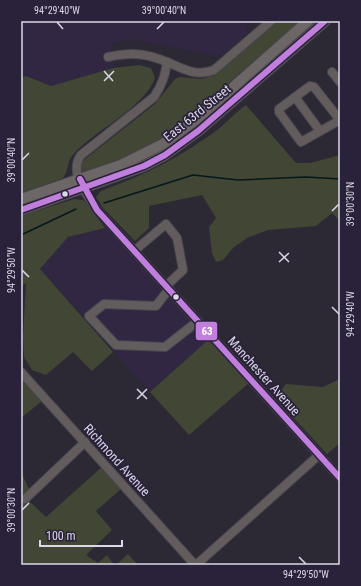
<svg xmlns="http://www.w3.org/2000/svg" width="361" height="586" font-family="'Roboto Condensed',sans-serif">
	<rect width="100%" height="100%" fill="#2c2834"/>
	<g fill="#312743">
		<path d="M21,21H244L247,33L225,54L217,56L130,39L112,43L113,68L51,86L26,76L21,78Z"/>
		<path d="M105,228L208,340L150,392L40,269L68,237Z"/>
	</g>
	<g fill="#414635">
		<path d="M278,21H300L186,120L160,139L131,155L84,172L81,171V164L85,159L155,104L175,79L180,77L201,79L215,75Z"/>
		<path d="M139,65L151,68L155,78C144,109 92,131 72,156C67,163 68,172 63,178L21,193V78L26,76L51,86L113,68Z"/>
		<path d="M246,105L296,163H310L340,155V221L332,213L316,226L268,230L249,237L234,247L223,260L216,262L212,253L209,227L216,218L202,195L149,206V228L135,241L103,208L96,197L101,191C144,175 175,160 213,133C225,125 234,113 246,105Z"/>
		<path d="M74,199L83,200L86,203L105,228L68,237L40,269L113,352L92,371L73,352L46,375L32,370L24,357L23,337L26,283L21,286V216Z"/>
		<path d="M208,340L249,383L189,435L150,392Z"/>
		<path d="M21,378L42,401L21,418Z"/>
		<path d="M340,379V443L327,454L279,402V393L286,384L323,387Z"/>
		<path d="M103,466L121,489L96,511L112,530L86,555L98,563L107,555L114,565H21V472L31,493L26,498L46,517Z"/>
		<path d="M128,554L138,565H116Z"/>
	</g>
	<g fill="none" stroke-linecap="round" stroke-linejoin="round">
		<g stroke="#05181b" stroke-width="1.5">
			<path d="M104,203L193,175L238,180L306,177L340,179"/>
			<path d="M21,235L76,209"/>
		</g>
		<g stroke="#494550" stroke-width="10">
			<g id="minor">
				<path d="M271,21L214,70C196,77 184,69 167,62C165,76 162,85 154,97L81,155C68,173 87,194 97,210L340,478"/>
				<path d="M108,57C132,52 145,53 167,62"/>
				<path d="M332,72L340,82"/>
				<path d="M310,86L314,87L340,120L301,142L279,112V109Z"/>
				<path d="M295,97L320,131"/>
				<path d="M134,251L166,224L177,238L183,270L166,286"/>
				<path d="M169,289L156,306L104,304L89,316L116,345L165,347L198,321"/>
				<path d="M21,372L195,565"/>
				<path d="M25,499L85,442"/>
				<path d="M196,565L319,455"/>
			</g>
		</g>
		<g stroke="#494550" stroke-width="12">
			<g id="major">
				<path d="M21,199L121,165L163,144L197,119L308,21"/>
				<path d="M21,210L144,166L165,155L198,131L325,21"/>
			</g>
		</g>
		<use href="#minor" stroke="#625d5c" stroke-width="8"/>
		<use href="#major" stroke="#6d6667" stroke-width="10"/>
		<g stroke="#2a223a" stroke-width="9">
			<g id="bus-1">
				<path d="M80,179L97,210L340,478"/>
				<path d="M21,210L144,166L165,155L198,131L325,21"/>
			</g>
		</g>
		<use href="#bus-1" stroke="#c07fdc" stroke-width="6"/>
	</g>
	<path fill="none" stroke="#dcd7e8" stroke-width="1.5" d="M57,22L63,29M157,29L164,22M104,71L113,81M104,81L114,71M22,160L29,153M332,211L339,204M279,252L289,262M279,262L289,253M22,270L29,277M332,307L339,314M137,389L147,399M137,399L147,389M22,510L29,503M299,557L306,564"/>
	<g fill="#dcd7e8" stroke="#2a223a" stroke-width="1.5">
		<circle cx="65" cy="194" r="3.5"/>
		<circle cx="176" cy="297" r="3.5"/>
	</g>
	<g text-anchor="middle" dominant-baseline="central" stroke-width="3.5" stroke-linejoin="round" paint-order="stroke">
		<g font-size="13" fill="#dcd7e8" stroke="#2a223a">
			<text transform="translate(197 113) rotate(-39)">East 63rd Street</text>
			<text transform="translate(264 376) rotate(48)">Manchester Avenue</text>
			<text transform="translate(117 460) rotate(48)">Richmond Avenue</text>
		</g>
	</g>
	<rect stroke="#2a223a" stroke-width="1.5" x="195" y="321" width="23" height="20" rx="4" fill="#c07fdc"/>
	<g font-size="11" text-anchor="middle" font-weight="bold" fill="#fff">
		<text x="207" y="335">63</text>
	</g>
	<rect width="361" height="586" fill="none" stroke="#2a223a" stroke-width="44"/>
	<path d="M40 540v6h82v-6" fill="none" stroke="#dcd7e8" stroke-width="2"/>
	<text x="46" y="540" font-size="12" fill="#dcd7e8" stroke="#2a223a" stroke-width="3" paint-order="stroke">100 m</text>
	<rect x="22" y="22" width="317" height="542" fill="none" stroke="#dcd7e8" stroke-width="1.5"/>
	<g font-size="10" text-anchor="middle" fill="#dcd7e8">
		<text x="57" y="14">94°29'40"W</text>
		<text x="164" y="14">39°00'40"N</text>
		<text transform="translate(11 160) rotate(-90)" y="4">39°00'40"N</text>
		<text transform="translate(350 204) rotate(-90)" y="4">39°00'30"N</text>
		<text transform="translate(11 270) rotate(-90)" y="4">94°29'50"W</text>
		<text transform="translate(350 314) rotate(-90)" y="4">94°29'40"W</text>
		<text transform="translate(11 510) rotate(-90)" y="4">39°00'30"N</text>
		<text x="306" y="578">94°29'50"W</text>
	</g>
</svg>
